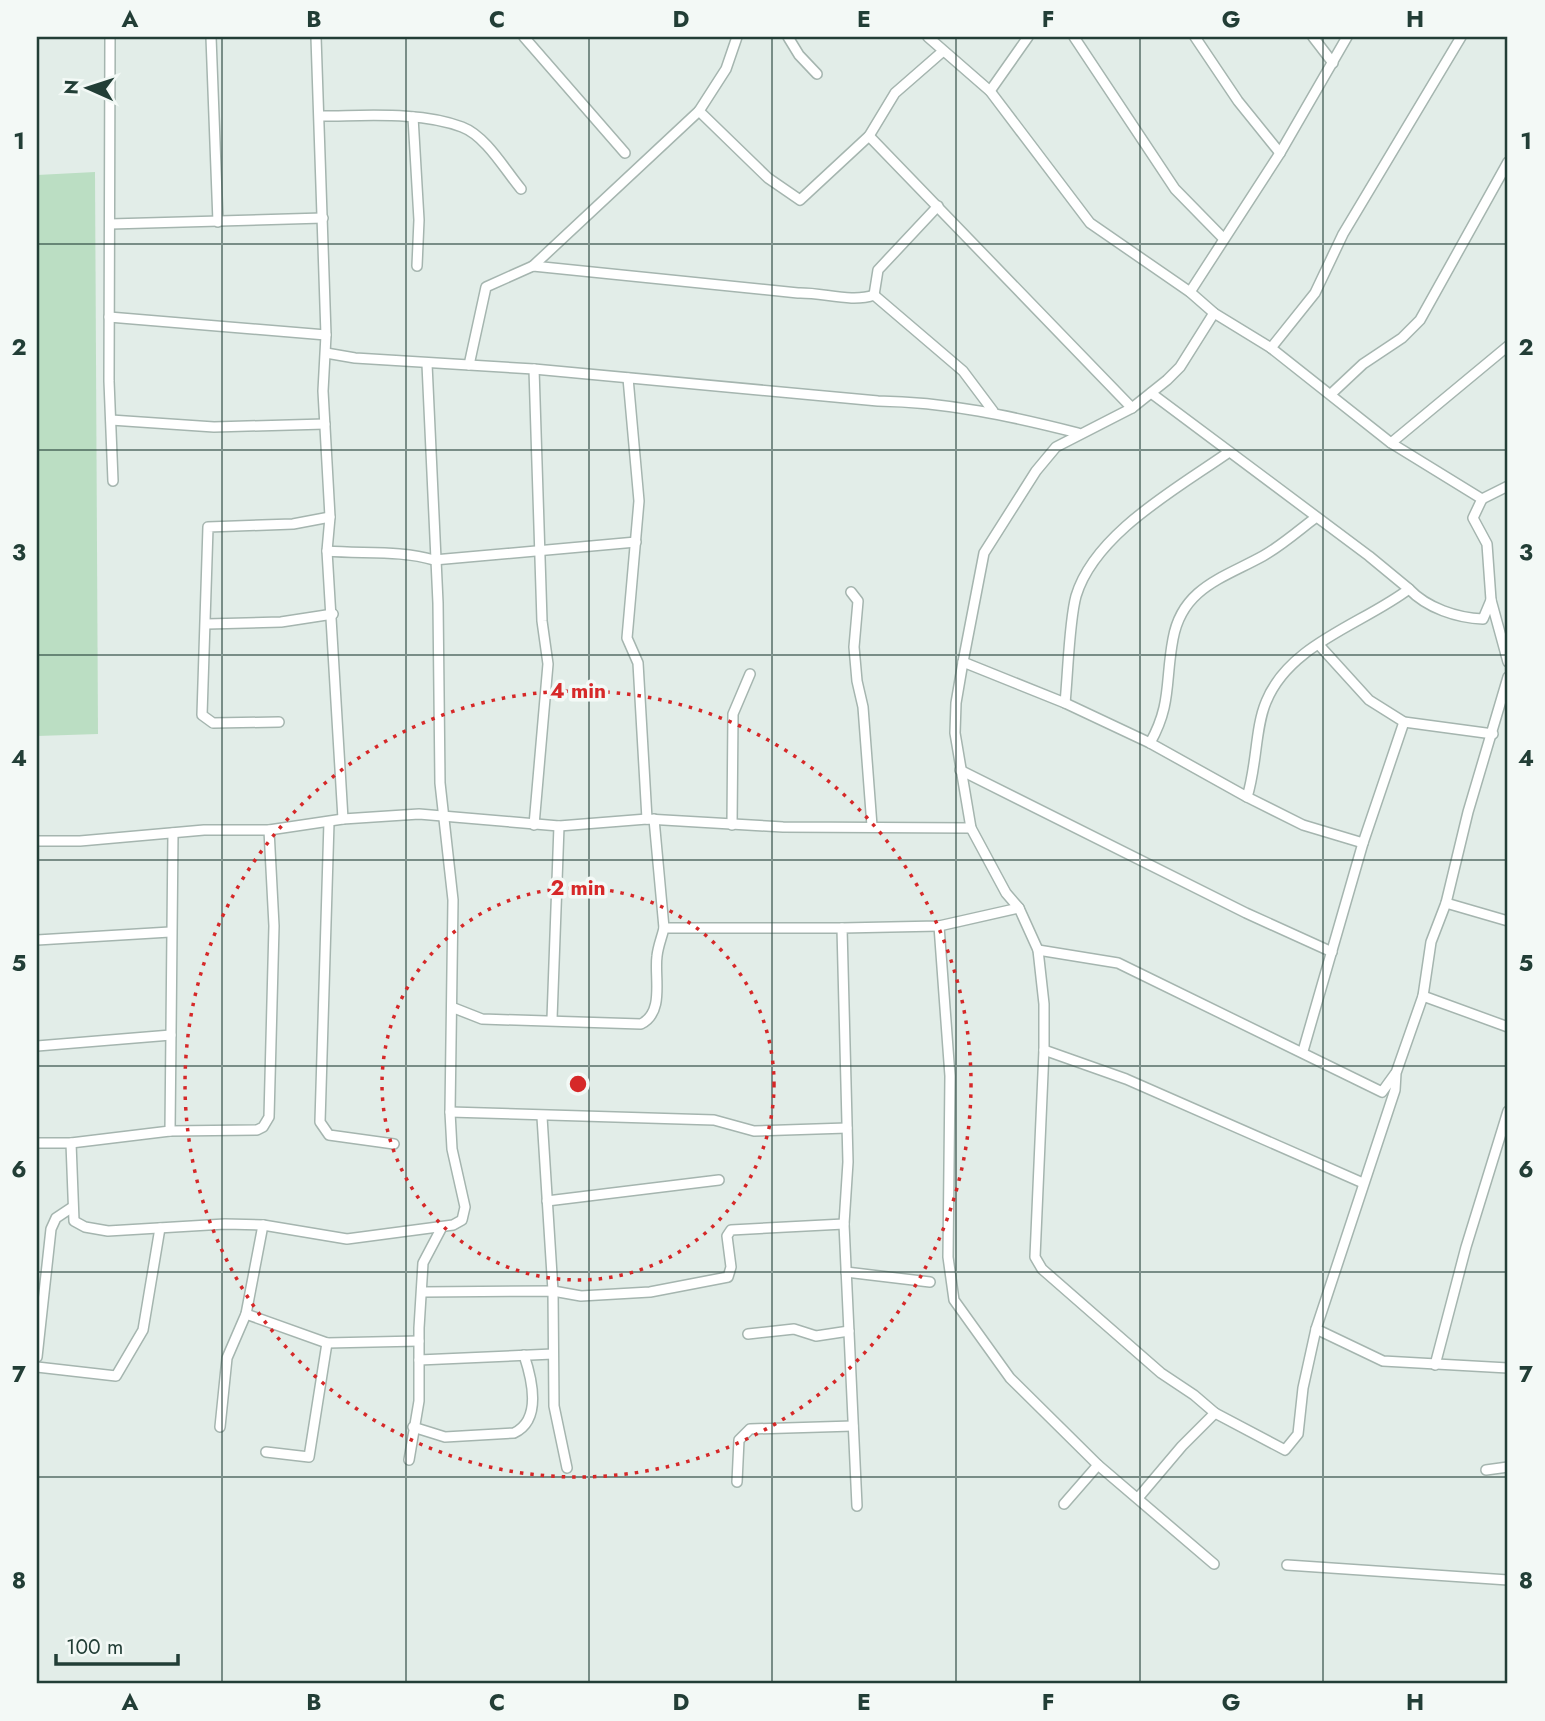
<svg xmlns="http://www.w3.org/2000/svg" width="1545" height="1721" font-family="Jost,sans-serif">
	<rect width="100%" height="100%" fill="#e2ede8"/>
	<path fill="#bbdec3" d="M95,172L98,734L37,736V175Z"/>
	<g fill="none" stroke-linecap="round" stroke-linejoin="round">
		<g stroke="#a5b5af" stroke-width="12">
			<g id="minor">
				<path d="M110,37L109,381L113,481"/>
				<path d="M211,37L218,222"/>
				<path d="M316,37L326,335L323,391L330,517L327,551L343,819"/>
				<path d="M524,37L625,153"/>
				<path d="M737,37L726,69L699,111L768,178L800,200L869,136L895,93L942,52"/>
				<path d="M788,37L799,55L817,74"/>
				<path d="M928,37L990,91L1090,223L1190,292L1214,313L1271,348L1391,443L1482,499L1473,518L1487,544L1491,600L1508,662"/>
				<path d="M1074,37L1175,189L1223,238"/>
				<path d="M1195,37L1238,101L1280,153"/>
				<path d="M1313,37L1333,63"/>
				<path d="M990,91L1028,37"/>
				<path d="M321,116C364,116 421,111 462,127C486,136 505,170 521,189"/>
				<path d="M413,117L419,220L417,266"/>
				<path d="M869,136L1132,408"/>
				<path d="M110,224L323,218"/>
				<path d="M533,266L699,111"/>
				<path d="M1190,292L1280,153L1347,37"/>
				<path d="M874,295L878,270L938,206"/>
				<path d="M1214,313L1180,367L1167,380L1132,408L1056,447L1036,471L984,553L963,662L956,703L955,733L971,828L1006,893L1019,908L1038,950L1044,1004V1050L1035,1257L1042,1269L1161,1373L1194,1395L1215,1413L1285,1450L1298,1434L1303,1388L1316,1329L1395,1090L1396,1073L1423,996L1431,942L1446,903L1468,812L1508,677"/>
				<path d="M109,317L326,335"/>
				<path d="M1271,348L1315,293L1343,234L1461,37"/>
				<path d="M326,353L355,358L534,369L878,401C947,402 1011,416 1078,433"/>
				<path d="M469,365L486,287L533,266L798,293C822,292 851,303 874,295L963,371L993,411"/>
				<path d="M628,378L639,501L627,638L638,663L647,819"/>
				<path d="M1151,393L1369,556L1409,589"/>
				<path d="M1331,394L1363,364L1402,338L1420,320L1508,162"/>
				<path d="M111,420L214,427L325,424"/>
				<path d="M1391,443L1508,346"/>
				<path d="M1482,499L1508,486"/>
				<path d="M327,551C362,554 401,550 434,560L636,542"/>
				<path d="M851,592L858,601L854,647L857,681L863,707L872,826"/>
				<path d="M207,624L281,622L333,614"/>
				<path d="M1319,645L1369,700L1404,722L1493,734"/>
				<path d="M963,662L1065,703L1150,743L1247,797C1257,766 1255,728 1266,702C1289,644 1363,624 1409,589C1427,608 1457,618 1483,619L1491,600"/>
				<path d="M1065,703C1068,674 1069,622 1076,596C1095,533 1178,488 1229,452"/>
				<path d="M279,722L213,723L202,715L208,527L293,524L330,517"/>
				<path d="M1150,743C1172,704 1165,681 1173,639C1182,588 1223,578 1263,556C1281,546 1298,531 1315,518"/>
				<path d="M960,770L1246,913L1332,952"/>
				<path d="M1247,797L1303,825L1363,843"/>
				<path d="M654,819L664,928"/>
				<path d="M329,822L320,1122L329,1135L394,1144"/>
				<path d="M534,825L548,664L542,621L534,369"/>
				<path d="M732,825L733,714L750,674"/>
				<path d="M37,841H80L204,830H269L343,819L419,814L559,826L647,819L783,827L971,828"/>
				<path d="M1446,903L1508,921"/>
				<path d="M939,926L950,1076L948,1257L954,1300L1010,1378L1098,1465L1214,1564"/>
				<path d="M37,940L170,932"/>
				<path d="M1038,950L1118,963L1382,1092L1395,1074"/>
				<path d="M1423,996L1508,1027"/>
				<path d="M454,1008L482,1019L641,1024C665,1012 654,977 657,956C658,946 662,937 664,928H842"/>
				<path d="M552,1019L559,826"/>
				<path d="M37,1046L171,1035"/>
				<path d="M1044,1050L1126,1079L1363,1183"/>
				<path d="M1303,1051L1363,843L1404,722"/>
				<path d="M450,1112L714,1120L754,1131L847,1128"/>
				<path d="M542,1117L553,1291L554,1406L567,1468"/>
				<path d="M170,1131L257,1130L263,1127L269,1117L274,926L269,830"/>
				<path d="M37,1143H71L170,1131L173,833"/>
				<path d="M71,1143L74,1221L85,1227L108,1231L225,1224L263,1225L347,1239L453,1225L462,1220L465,1207L452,1149L450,1112L453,900L440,783L438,603L427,364"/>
				<path d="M547,1201L719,1180"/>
				<path d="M846,1272L930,1282"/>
				<path d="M423,1292L553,1291L581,1296L650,1292L728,1277L731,1267L727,1236L731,1230L844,1224"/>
				<path d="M246,1314L327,1343L419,1341"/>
				<path d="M1316,1329L1383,1361L1508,1368"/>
				<path d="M748,1334L794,1329L816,1336L849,1331"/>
				<path d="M37,1357L51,1229L56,1218L71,1208"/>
				<path d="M419,1360L553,1354"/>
				<path d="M1435,1365L1466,1247L1508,1111"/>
				<path d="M37,1367L116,1376L143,1330L160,1228"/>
				<path d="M220,1427L227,1358L246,1314L263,1225"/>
				<path d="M413,1427L445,1437L514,1433C542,1420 532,1379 524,1355"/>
				<path d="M266,1452L309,1457L327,1343"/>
				<path d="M409,1460L419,1401V1328L423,1263L442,1227"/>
				<path d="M1486,1470L1508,1467"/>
				<path d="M737,1482L739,1440L750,1429L853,1426"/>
				<path d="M1138,1498L1182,1446L1215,1413"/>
				<path d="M1064,1504L1098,1465"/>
				<path d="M857,1506L844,1224L848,1162L842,928L939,926L1019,908"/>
				<path d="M1287,1565L1508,1580"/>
			</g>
		</g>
		<use href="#minor" stroke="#fff" stroke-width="9"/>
	</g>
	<path fill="none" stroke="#223e36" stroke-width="2" stroke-opacity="0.55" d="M222,37V1684M406,37V1684M589,37V1684M772,37V1684M956,37V1684M1140,37V1684M1323,37V1684M37,244H1508M37,450H1508M37,655H1508M37,860H1508M37,1066H1508M37,1272H1508M37,1477H1508"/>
	<g fill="none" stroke="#d62828" stroke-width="3.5" stroke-dasharray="3.5 7">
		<circle cx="578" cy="1084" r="196"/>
		<circle cx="578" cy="1084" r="393"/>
	</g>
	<circle cx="578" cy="1084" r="10" fill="#d62828" stroke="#f3f9f6" stroke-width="3.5"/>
	<g font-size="21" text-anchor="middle" font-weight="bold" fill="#d62828" stroke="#f3f9f6" stroke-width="7" stroke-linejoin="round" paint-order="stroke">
		<text x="578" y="698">4 min</text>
		<text x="578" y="895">2 min</text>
	</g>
	<rect width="1545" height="1721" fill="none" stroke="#f3f9f6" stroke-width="77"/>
	<g transform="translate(88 88) rotate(273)" stroke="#f3f9f6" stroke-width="5" paint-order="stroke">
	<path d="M0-5L12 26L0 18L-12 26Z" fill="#223e36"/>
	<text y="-10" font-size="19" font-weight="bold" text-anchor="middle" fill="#223e36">N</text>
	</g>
	<path d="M56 1654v10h122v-10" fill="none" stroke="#223e36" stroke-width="3.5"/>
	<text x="66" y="1654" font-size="21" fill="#223e36" stroke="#f3f9f6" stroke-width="5" paint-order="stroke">100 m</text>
	<rect x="38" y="38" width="1468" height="1644" fill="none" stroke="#223e36" stroke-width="2.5"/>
	<g font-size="23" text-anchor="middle" font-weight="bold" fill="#223e36">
		<text x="130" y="27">A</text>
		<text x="314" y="27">B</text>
		<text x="497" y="27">C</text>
		<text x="681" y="27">D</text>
		<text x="864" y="27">E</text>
		<text x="1048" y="27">F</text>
		<text x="1231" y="27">G</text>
		<text x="1415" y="27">H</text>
		<text x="19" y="149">1</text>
		<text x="1526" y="149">1</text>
		<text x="19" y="355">2</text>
		<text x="1526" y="355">2</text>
		<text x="19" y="560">3</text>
		<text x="1526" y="560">3</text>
		<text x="19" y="766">4</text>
		<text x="1526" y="766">4</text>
		<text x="19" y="971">5</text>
		<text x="1526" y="971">5</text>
		<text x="19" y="1177">6</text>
		<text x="1526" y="1177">6</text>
		<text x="19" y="1382">7</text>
		<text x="1526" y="1382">7</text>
		<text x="19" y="1588">8</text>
		<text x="1526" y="1588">8</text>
		<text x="130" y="1710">A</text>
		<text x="314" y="1710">B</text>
		<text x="497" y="1710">C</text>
		<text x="681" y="1710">D</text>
		<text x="864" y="1710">E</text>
		<text x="1048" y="1710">F</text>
		<text x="1231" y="1710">G</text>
		<text x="1415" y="1710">H</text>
	</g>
</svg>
